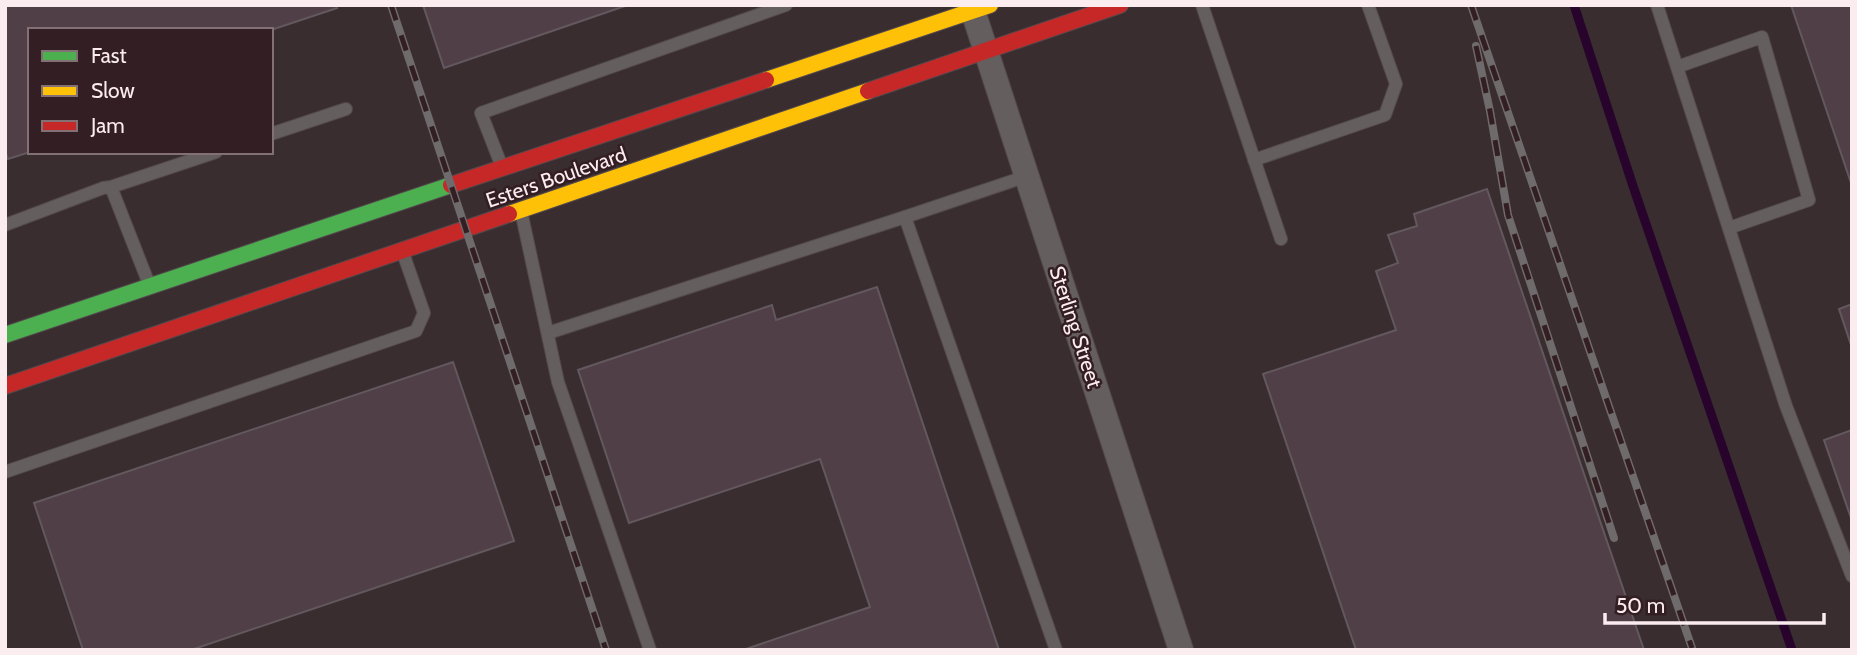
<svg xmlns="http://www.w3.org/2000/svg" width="1857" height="655" font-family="Cabin,sans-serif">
	<rect width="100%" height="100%" fill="#392d30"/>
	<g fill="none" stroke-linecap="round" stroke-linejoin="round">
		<path stroke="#28042d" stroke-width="9" d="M1574,5L1633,186L1792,650"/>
	</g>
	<g fill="#513f48" stroke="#62585d" stroke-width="2">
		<path d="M5,5H336L337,8L271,30H30V152L8,159L5,151Z"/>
		<path d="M423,5H628L444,68Z"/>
		<path d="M1791,5H1852V186Z"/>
		<path d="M1487,189L1644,650H1356L1263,374L1396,330L1376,271L1398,263L1388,235L1417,226L1414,214Z"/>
		<path d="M877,287L999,650H743L870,607L820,459L629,523L578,370L772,305L776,320Z"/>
		<path d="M1852,304V348L1839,309Z"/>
		<path d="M453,362L514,541L191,650H83L34,503Z"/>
		<path d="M1852,430V521L1824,440Z"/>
	</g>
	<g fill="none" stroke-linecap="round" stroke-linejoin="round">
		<g stroke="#53494c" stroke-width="14">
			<g id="lane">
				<path d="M1202,5L1281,239"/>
				<path d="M1657,5L1786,406L1852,576"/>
				<path d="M1677,67L1762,37L1809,200L1729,228"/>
				<path d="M271,134L346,109"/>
				<path d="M1254,160L1385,115L1396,84L1368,5"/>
				<path d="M502,167L481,113L786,5"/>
				<path d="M111,187L216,152"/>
				<path d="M521,211L558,382L650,650"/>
				<path d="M905,217L1027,176"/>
				<path d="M5,225L103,188L111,187L149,284"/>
				<path d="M548,333L905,217L1056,650"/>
				<path d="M5,472L416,331L424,313L403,253"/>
			</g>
		</g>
		<g stroke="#53494c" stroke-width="26">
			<path id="street" d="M971,5L1181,650"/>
		</g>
		<g stroke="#53494c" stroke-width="18">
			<path id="fast" d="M5,335L451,185"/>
		</g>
		<g stroke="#53494c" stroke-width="18">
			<g id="slow">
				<path d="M766,80L990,5"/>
				<path d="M509,214L868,91"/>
			</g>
		</g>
		<g stroke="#53494c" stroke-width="18">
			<g id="jam">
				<path d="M868,91L1120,5"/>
				<path d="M451,185L766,80"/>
				<path d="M5,386L509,214"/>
			</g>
		</g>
		<use href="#lane" stroke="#645e5e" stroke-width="12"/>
		<use href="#street" stroke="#645e5e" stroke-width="24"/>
		<use href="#fast" stroke="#4caf50" stroke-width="16"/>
		<use href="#slow" stroke="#ffc107" stroke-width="16"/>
		<use href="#jam" stroke="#c62828" stroke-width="16"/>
		<g stroke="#6f6a6b" stroke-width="8">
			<g id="rail">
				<path d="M391,5L606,650"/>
				<path d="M1471,5L1692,648"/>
				<path d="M1476,46L1490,111L1508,215L1614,538"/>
			</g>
		</g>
		<use href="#rail" stroke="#331e23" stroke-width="5" stroke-dasharray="16" stroke-linecap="butt"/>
	</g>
	<g text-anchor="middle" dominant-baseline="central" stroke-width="5" stroke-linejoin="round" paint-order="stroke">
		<g font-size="21" fill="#fbecef" stroke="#331e23">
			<text transform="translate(556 177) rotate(-19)">Esters Boulevard</text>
			<text transform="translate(1076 327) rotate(72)">Sterling Street</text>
		</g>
	</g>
	<rect width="1857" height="655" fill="none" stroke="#fbecef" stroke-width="14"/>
	<rect x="28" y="28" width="245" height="126" fill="#331e23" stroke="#837075" stroke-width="2"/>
	<rect x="42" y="51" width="35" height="10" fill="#4caf50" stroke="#837075" stroke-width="2"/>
	<text x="91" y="63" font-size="21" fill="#fbecef">Fast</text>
	<rect x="42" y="86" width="35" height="10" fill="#ffc107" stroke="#837075" stroke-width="2"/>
	<text x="91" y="98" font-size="21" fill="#fbecef">Slow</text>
	<rect x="42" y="121" width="35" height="10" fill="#c62828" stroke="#837075" stroke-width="2"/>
	<text x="91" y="133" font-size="21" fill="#fbecef">Jam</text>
	<path d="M1605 613v10h219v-10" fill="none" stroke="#fbecef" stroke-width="3.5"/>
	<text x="1616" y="613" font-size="21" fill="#fbecef" stroke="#331e23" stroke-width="5" paint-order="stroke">50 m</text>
</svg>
